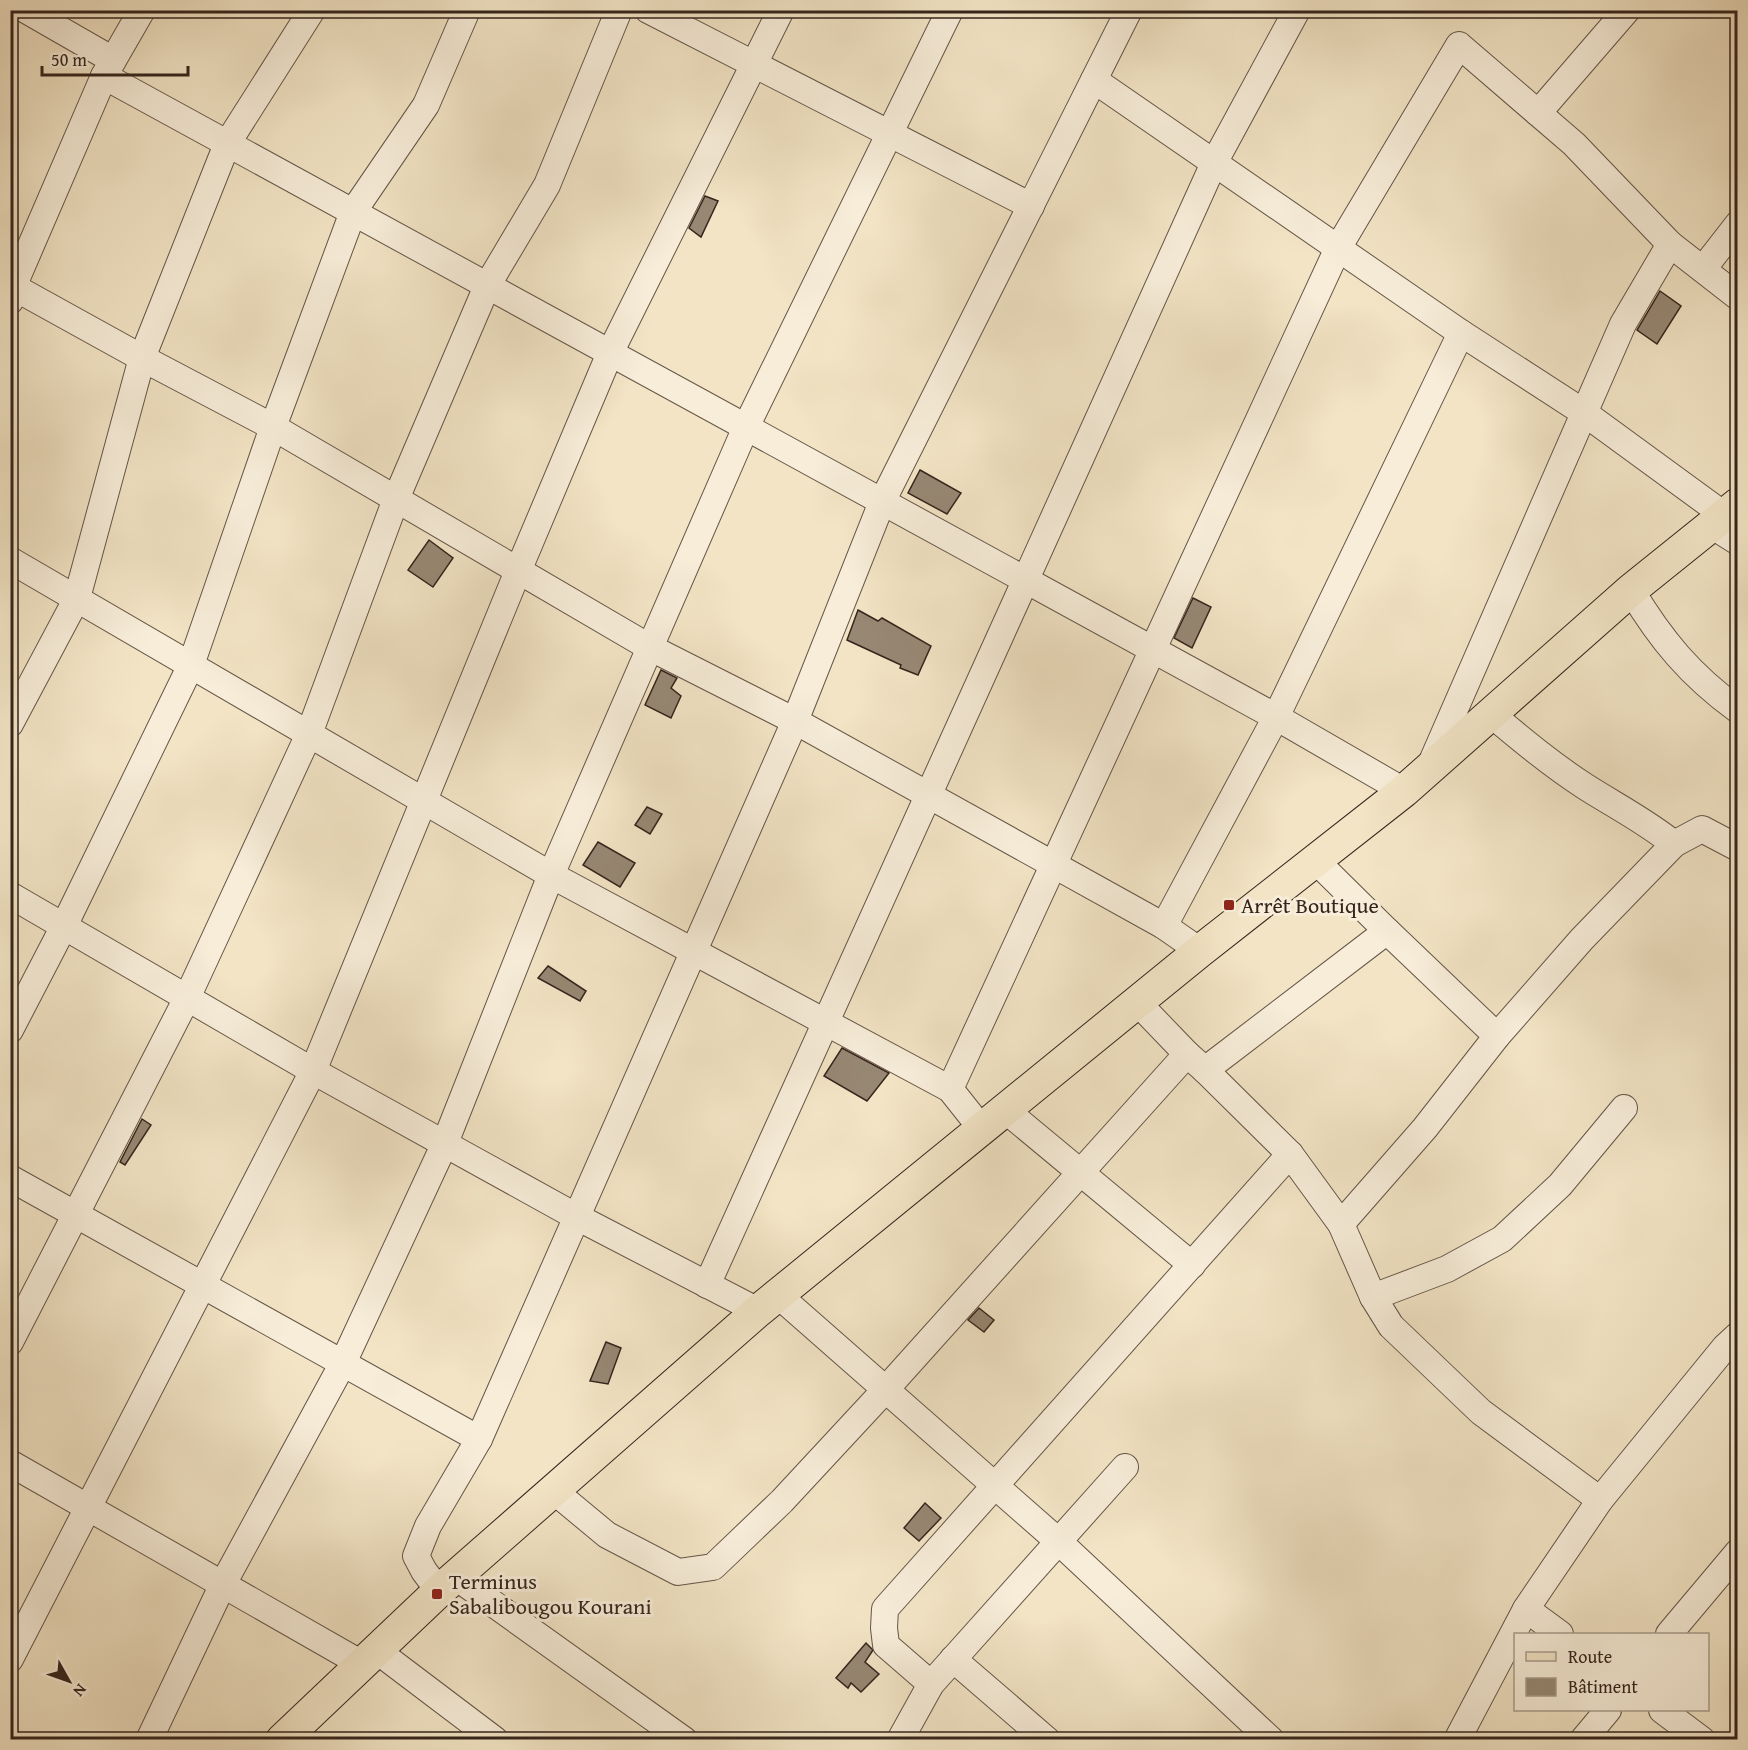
<svg xmlns="http://www.w3.org/2000/svg" width="1748" height="1750" font-family="'Gentium Book Plus',serif">
	<rect width="100%" height="100%" fill="#f2e4c5"/>
	<filter id="stains"><feTurbulence type="fractalNoise" baseFrequency=".00333" numOctaves="4"/><feColorMatrix values="0 0 0 0 .2 0 0 0 0 .09 0 0 0 0 .02 0 0 0 .5 -.17"/></filter>
	<radialGradient id="worn" r=".72"><stop offset=".6" stop-color="#630" stop-opacity="0"/><stop offset="1" stop-color="#630" stop-opacity=".3"/></radialGradient>
	<g fill="#978874" stroke="#35251d" stroke-width="1.5">
		<path d="M705,196L718,201L701,237L689,228Z"/>
		<path d="M1660,291L1681,306L1657,344L1637,330Z"/>
		<path d="M920,470L961,493L947,514L908,493Z"/>
		<path d="M429,540L453,558L433,587L408,570Z"/>
		<path d="M1193,598L1211,607L1192,648L1174,638Z"/>
		<path d="M858,610L878,621L882,618L931,646L918,675L900,668L901,665L847,640Z"/>
		<path d="M661,670L677,678L671,688L681,696L671,718L645,705Z"/>
		<path d="M647,807L662,814L650,834L635,825Z"/>
		<path d="M598,842L635,863L620,887L583,865Z"/>
		<path d="M548,966L586,991L580,1001L538,978Z"/>
		<path d="M842,1048L889,1073L867,1101L824,1076Z"/>
		<path d="M142,1119L151,1125L125,1165L120,1162Z"/>
		<path d="M979,1308L994,1320L984,1332L968,1320Z"/>
		<path d="M606,1342L621,1348L608,1384L590,1381Z"/>
		<path d="M925,1503L941,1518L919,1541L904,1528Z"/>
		<path d="M866,1643L873,1650L865,1662L879,1674L861,1692L851,1683L848,1688L836,1678Z"/>
	</g>
	<g fill="none" stroke-linecap="round" stroke-linejoin="round">
		<g stroke="#645547" stroke-width="28">
			<g id="minor">
				<path d="M26,10L113,60"/>
				<path d="M648,10L1031,206"/>
				<path d="M104,76L1276,717L1404,791"/>
				<path d="M1094,80L1461,333L1583,412L1724,515"/>
				<path d="M1538,113L1627,10"/>
				<path d="M1703,269L1738,224"/>
				<path d="M10,285L142,358L273,427L649,647L795,721L1164,926L1200,951"/>
				<path d="M10,301L13,287L104,76L142,10"/>
				<path d="M1711,525L1738,542"/>
				<path d="M10,560L551,875L950,1089L981,1128"/>
				<path d="M1631,590C1661,640 1690,675 1738,710"/>
				<path d="M1491,714C1522,740 1552,765 1586,787C1616,806 1647,822 1674,844"/>
				<path d="M10,724L77,598L142,358L227,144L312,10"/>
				<path d="M1430,766L1623,324L1670,244"/>
				<path d="M10,895L313,1071L577,1217L758,1311"/>
				<path d="M1164,926L1276,717L1461,333"/>
				<path d="M1387,931L1497,1036"/>
				<path d="M1138,1003L1187,1054L1205,1070L1290,1154L1341,1224L1373,1297L1391,1326L1481,1412L1600,1500"/>
				<path d="M10,1030L64,926L191,665L273,427L353,212L426,105L467,10"/>
				<path d="M1205,1070L1387,931L1315,860"/>
				<path d="M950,1089L1338,248L1459,45L1574,144L1670,244L1738,297"/>
				<path d="M1004,1109L1192,1265"/>
				<path d="M10,1178L479,1439"/>
				<path d="M1341,1224L1425,1128L1497,1036L1582,939L1674,844L1702,829L1738,848"/>
				<path d="M707,1285L1214,163L1297,10"/>
				<path d="M778,1295L1058,1541L1271,1740"/>
				<path d="M1373,1297L1447,1269L1502,1239L1560,1185L1624,1108"/>
				<path d="M10,1342L187,998L309,734L396,499L487,286L547,185L619,10"/>
				<path d="M10,1463L362,1664"/>
				<path d="M554,1491L607,1535L678,1572L713,1567L782,1501L886,1389L1187,1054"/>
				<path d="M456,1577L684,1740"/>
				<path d="M439,1591L424,1571L416,1556L428,1526L479,1439L795,721L882,502L1129,10"/>
				<path d="M1526,1609L1560,1634"/>
				<path d="M1669,1634L1738,1552"/>
				<path d="M376,1650L495,1740"/>
				<path d="M10,1659L313,1071L518,571L610,353L781,10"/>
				<path d="M953,1659L1047,1740"/>
				<path d="M931,1684L886,1645L884,1628L885,1609L1290,1154"/>
				<path d="M1662,1710L1702,1740"/>
				<path d="M149,1740L223,1584L343,1363L445,1143L551,875L746,427L950,10"/>
				<path d="M900,1740L931,1684L1125,1467"/>
				<path d="M1457,1740L1526,1609L1600,1500L1725,1347L1738,1335"/>
				<path d="M1583,1740L1608,1710"/>
			</g>
		</g>
		<g stroke="#35251d" stroke-width="34">
			<path id="major" d="M282,1740L439,1591L758,1311L1200,951L1404,791L1631,590L1738,504"/>
		</g>
		<use href="#minor" stroke="#f7edd9" stroke-width="26"/>
		<use href="#major" stroke="#f2e4c5" stroke-width="32"/>
	</g>
	<g fill="#8f2418" stroke="#f7edd9" stroke-width="2">
		<rect x="1223" y="899" width="12" height="12" rx="3"/>
		<rect x="431" y="1588" width="12" height="12" rx="3"/>
	</g>
	<g text-anchor="middle" dominant-baseline="central" stroke-width="6" stroke-linejoin="round" paint-order="stroke">
		<g font-size="22" fill="#35251d" stroke="#f7edd9" text-anchor="start">
			<text x="1241" y="905">Arrêt Boutique</text>
			<text x="449" y="1581">Terminus<tspan x="449" dy="25">Sabalibougou Kourani</tspan></text>
		</g>
	</g>
	<rect width="1748" height="1750" fill="none" stroke="#f2e4c5" stroke-width="36"/>
	<rect x="12" y="12" width="1724" height="1726" fill="none" stroke="#35251d" stroke-width="3"/>
	<rect x="18" y="18" width="1712" height="1714" fill="none" stroke="#35251d" stroke-width="1.5"/>
	<rect x="1514" y="1633" width="195" height="78" fill="#f7edd9" stroke="#a99d8e" stroke-width="1.5"/>
	<rect x="1526" y="1652" width="30" height="9" fill="#f2e4c5" stroke="#a99d8e" stroke-width="1.5"/>
	<text x="1568" y="1663" font-size="18" fill="#35251d">Route</text>
	<rect x="1526" y="1678" width="30" height="18" fill="#978874" stroke="#a99d8e" stroke-width="1.5"/>
	<text x="1568" y="1693" font-size="18" fill="#35251d">Bâtiment</text>
	<g transform="translate(69 1681) rotate(130)" stroke="#f7edd9" stroke-width="4.5" paint-order="stroke">
	<path d="M0-4.5L10 22L0 15L-10 22Z" fill="#35251d"/>
	<text y="-9" font-size="16" font-weight="bold" text-anchor="middle" fill="#35251d">N</text>
	</g>
	<path d="M42 66v9h146v-9" fill="none" stroke="#35251d" stroke-width="3"/>
	<text x="51" y="66" font-size="18" fill="#35251d" stroke="#f7edd9" stroke-width="4.5" paint-order="stroke">50 m</text>
	<rect width="100%" height="100%" filter="url(#stains)"/>
	<rect width="100%" height="100%" fill="url(#worn)"/>
</svg>
